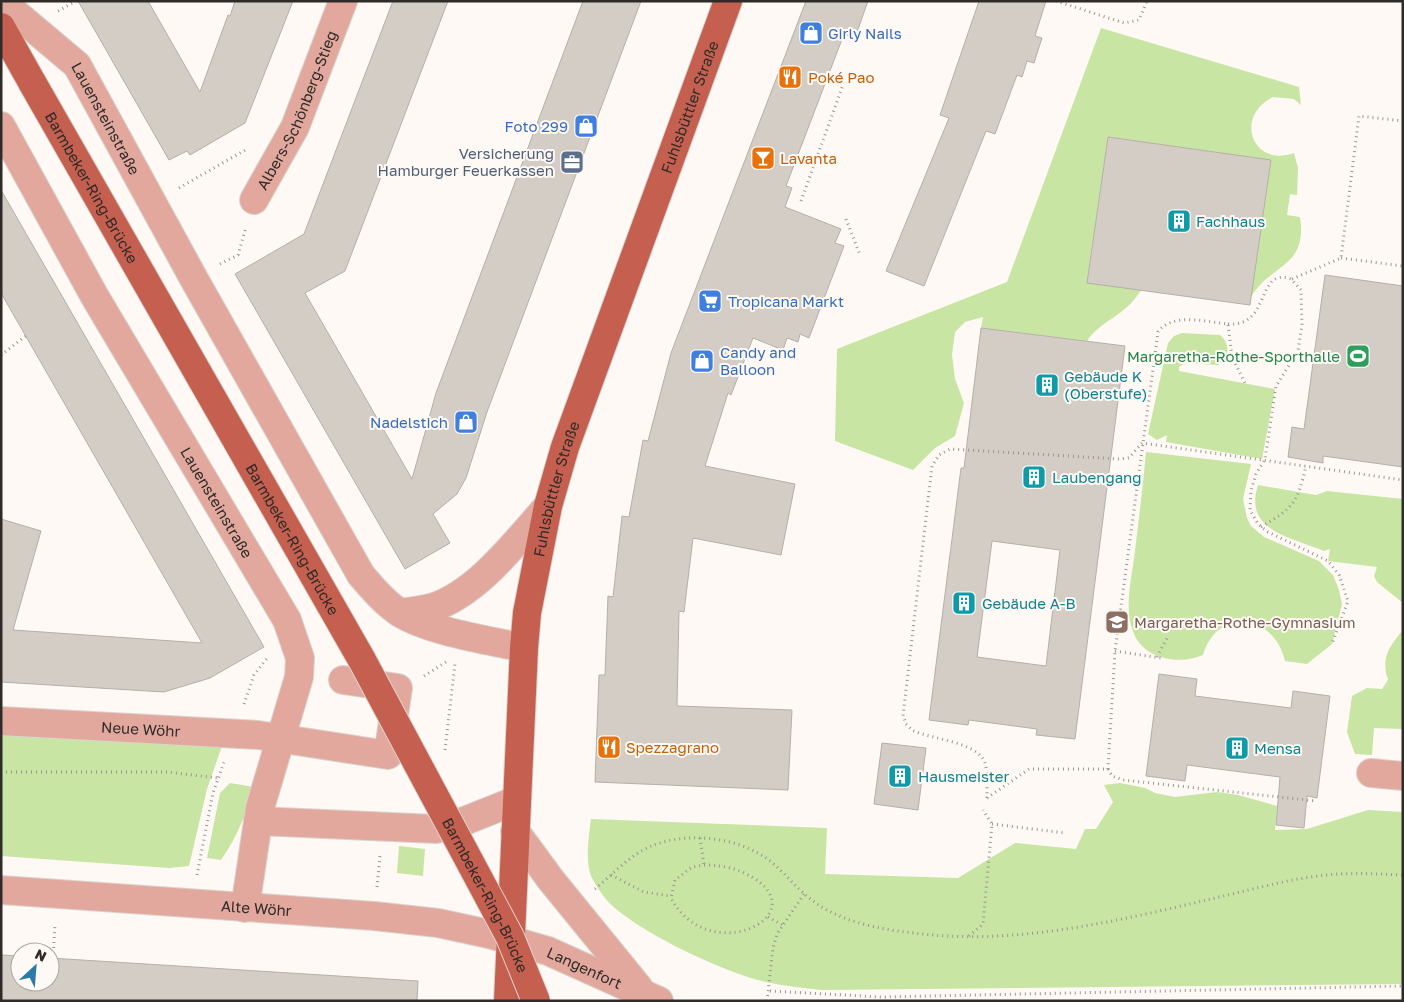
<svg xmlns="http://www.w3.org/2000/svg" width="1404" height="1002" font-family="'Golos Text',sans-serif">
	<rect width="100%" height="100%" fill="#fef9f4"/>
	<g fill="#c8e5a3">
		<path d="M1101,28L1299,87L1301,105L1294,99L1273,97C1233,117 1253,168 1294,153L1298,168L1297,195L1290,194L1287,215L1300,217C1308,268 1271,263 1251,297L1271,160L1108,137L1087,282L1141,290C1125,317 1102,319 1087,341L981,328L983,317L965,322L955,332L952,355L955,379L964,403L955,436L935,448L913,470L835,441L837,349L1007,282Z"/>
		<path d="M1182,333L1220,335C1231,344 1229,357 1218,365L1185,363L1179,367V371L1275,389L1262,459L1166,442L1167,435L1157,440L1148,434L1168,343L1174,336Z"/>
		<path d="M1146,452L1251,464L1243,499L1247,518L1251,526L1264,537L1319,561L1333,575L1339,590L1342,604L1332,644L1307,664L1285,661C1274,613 1217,607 1203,655C1181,665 1145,660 1134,634C1123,609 1132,577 1135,551C1139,518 1143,485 1146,452Z"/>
		<path d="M1258,485L1316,495L1327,491L1403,499V603L1377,582L1374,576L1377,567L1328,561L1330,549L1324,551C1291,537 1243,531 1258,485Z"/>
		<path d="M1403,630V729L1374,728L1372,755L1355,754L1347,732L1352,696L1367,688L1382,689L1388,680C1381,658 1388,648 1403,630Z"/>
		<path d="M1,729L222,746L207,789L189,866L169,868L1,856Z"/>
		<path d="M230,783L254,787C246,814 237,837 221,860L207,858L220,793Z"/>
		<path d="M1120,783L1145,788L1155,793L1175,797L1217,792L1238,795L1277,806L1275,830L1307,829L1368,810L1403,812V984L822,990C804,988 784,986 766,982C725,973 648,936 616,909C606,901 597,888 591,876C585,860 589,835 591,819L827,828L825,874L958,878L1015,843L1076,849L1085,829H1096L1113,802L1104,785Z"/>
		<path d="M399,846L425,849L423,876L397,873Z"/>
	</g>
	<g fill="#d4cdc5" stroke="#b6afa8" fill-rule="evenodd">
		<path d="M78,1H148L200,92L228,15L230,16L235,1H293L245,123L190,155L187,151L169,160Z"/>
		<path d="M393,1H448L345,271L305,293L412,479L436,393L583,1H641L487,412L466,478L457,494L433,514L450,543L405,569L235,274L304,234Z"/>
		<path d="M806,1H868L855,38L844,34L786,186L792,188L785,207L841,229L835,243L844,246L809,338L800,334L798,342L787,338L783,350L753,338L731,395L728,393L705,466L795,484L781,555L693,538L684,612L679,611L677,706L792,710L788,790L595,782L599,675H605L608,596L613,597L622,516L629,517L643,440L648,441L671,353Z"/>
		<path d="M979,1H1046L1035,36L1042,38L1034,63L1027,61L1022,77L1017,75L995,134L986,131L924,286L886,271L949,118L940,115Z"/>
		<path d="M1108,137L1271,160L1250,305L1087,283Z"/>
		<path d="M1,190L264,647L210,678L164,692L1,682V519L41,531L13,630L202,643L1,293Z"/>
		<path d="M1325,275L1403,286V467L1323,456V463L1288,457L1292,427L1304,429Z"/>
		<path d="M981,328L1125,346L1075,739L1036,735L1037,729L969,720L968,725L929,720L961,468H964ZM992,541L1060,550L1046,666L977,657Z"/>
		<path d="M1159,674L1197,679L1195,696L1291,708L1293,691L1330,696L1317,798L1307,796L1304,828L1276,825L1280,777L1187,765L1185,781L1146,776Z"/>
		<path d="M882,743L926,748L918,810L874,804Z"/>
		<path d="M1,955L20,956V982H50V958L418,981L417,1001H1Z"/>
	</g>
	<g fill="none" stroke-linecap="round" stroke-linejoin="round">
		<g stroke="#d9d4cf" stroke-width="30">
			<g id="minor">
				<path id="s1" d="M1,1L77,65L194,279L361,575C373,589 385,603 400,613C431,632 488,640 524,648"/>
				<path id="s2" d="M1,126L95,297L287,620L300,658L299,677L260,808L245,908"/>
				<path id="s3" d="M254,200L295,127L343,1"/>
				<path d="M401,613C412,611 424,610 434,607C479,592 518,539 548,506"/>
				<path id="s4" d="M1,721L258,735L388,755L398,688L343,680"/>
				<path d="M1371,773L1403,776"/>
				<path d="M258,821L436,829L462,822L517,800"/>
				<path d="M515,831L551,880L639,988"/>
				<path id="s5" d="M1,890L374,916L438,923L489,934L548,951L659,1001"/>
			</g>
		</g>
		<g stroke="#d9d4cf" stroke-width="30">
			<g id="major">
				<path d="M1,27L33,84"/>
				<path id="s6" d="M508,1001L524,648L527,613L548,506L565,447L728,1"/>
			</g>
		</g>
		<g stroke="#9a9692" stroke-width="3" stroke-dasharray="1 4" stroke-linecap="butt">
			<path d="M1056,1L1124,23L1139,20L1147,1"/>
			<path d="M58,11L76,1"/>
			<path d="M179,188L247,149"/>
			<path d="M801,201L843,85"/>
			<path d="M846,219L860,255"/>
			<path d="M1341,258L1403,266"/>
			<path d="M220,264L238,255L246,227"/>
			<path d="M1292,279L1341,258L1359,116L1403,121"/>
			<path d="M1228,324C1272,327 1255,267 1291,279L1301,290L1302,325L1298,351L1276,386L1265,459L1256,474L1251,491L1250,510L1258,524L1268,532L1328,561L1339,575L1348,601L1332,644"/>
			<path d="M1,355L26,336"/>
			<path d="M1261,527C1294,507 1297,504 1306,466"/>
			<path d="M1115,651L1161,658"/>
			<path d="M1157,657L1167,638"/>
			<path d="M424,676L446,662"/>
			<path d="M244,704L254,675L268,657"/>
			<path d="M445,750L455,664"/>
			<path d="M1108,769L1112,776L1123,780L1316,801"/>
			<path d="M1,772H167L218,778"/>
			<path d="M987,798C987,787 988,773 985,763C977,741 932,740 912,730L906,724L903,716L932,466L939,455L950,449L1119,459L1129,458L1142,443L1403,480"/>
			<path d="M987,798L1029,769H1108L1115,651L1158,332C1172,312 1207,322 1228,324L1232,357L1245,383"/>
			<path d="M992,824L1065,833"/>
			<path d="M700,838L704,865"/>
			<path d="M704,865C723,865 740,869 755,879C813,917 708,968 671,898L675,880L692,867Z"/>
			<path d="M197,875L213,793L224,762"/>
			<path d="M611,875L644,892L670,896"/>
			<path d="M377,887L380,856"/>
			<path d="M595,889C612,875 629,856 649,847C688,830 744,837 775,865C792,881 806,899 827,910C853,924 885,930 914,933C1011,946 1113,922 1207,900C1250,890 1294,877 1338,874C1360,873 1381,874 1403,875"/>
			<path d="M768,917L783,925"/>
			<path d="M969,936L983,924L992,824L983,810"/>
			<path d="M53,958L55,924"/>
			<path d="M770,991L881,997L1403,986"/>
			<path d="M767,1001L773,948L777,934L804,894"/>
		</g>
		<use href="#minor" stroke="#e3a89d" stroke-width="28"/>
		<use href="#major" stroke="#c55f4f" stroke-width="28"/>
		<g stroke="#d9d4cf" stroke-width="30" stroke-linecap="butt">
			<g id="major-bridge">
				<path id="s7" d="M33,84L362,660L510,937L536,1001"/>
			</g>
		</g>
		<use href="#major-bridge" stroke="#c55f4f" stroke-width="28"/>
	</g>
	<defs>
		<g id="shop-square" transform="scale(1.25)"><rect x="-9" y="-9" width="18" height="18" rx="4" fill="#3f7fe0" stroke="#fef9f4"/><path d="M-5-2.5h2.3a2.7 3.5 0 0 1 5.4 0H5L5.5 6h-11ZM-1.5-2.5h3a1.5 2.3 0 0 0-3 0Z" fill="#fff"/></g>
		<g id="restaurant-square" transform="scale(1.25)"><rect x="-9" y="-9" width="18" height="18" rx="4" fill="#e8710a" stroke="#fef9f4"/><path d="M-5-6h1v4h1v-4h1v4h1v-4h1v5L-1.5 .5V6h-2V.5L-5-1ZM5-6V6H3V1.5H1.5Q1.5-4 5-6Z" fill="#fff"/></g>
		<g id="bar-square" transform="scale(1.25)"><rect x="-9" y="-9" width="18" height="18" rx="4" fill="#e8710a" stroke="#fef9f4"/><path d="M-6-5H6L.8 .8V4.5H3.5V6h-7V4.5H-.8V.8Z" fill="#fff"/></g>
		<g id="office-square" transform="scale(1.25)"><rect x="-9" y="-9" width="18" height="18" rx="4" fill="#5c6f8a" stroke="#fef9f4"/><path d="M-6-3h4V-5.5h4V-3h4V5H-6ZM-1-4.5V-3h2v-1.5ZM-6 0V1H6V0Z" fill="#fff"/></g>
		<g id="building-square" transform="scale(1.25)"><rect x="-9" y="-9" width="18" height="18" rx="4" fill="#0f9aa8" stroke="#fef9f4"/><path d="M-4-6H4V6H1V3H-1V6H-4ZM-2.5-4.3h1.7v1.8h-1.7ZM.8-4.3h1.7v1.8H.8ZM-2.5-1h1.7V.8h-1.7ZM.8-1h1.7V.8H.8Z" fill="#fff"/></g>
		<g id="supermarket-square" transform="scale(1.25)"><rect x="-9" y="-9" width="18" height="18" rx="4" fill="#3f7fe0" stroke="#fef9f4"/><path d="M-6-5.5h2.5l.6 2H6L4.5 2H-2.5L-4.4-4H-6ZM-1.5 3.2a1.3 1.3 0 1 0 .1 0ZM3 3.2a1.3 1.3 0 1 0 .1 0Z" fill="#fff"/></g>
		<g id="stadium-square" transform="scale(1.25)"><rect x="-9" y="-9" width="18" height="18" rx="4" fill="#2e9e5b" stroke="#fef9f4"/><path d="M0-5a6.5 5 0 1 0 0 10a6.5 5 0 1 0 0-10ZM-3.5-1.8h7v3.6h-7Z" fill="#fff"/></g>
		<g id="school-square" transform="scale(1.25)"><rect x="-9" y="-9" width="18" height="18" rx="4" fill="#8d6e63" stroke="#fef9f4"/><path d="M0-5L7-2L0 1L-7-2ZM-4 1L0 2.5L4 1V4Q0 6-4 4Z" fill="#fff"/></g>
	</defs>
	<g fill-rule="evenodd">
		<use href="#shop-square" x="811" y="33"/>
		<use href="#restaurant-square" x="790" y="77"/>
		<use href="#shop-square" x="586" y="126"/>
		<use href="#bar-square" x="763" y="158"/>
		<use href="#office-square" x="572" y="162"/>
		<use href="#building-square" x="1179" y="221"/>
		<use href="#supermarket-square" x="710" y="301"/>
		<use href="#stadium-square" x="1358" y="356"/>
		<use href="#shop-square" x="702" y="361"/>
		<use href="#building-square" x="1047" y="385"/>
		<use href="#shop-square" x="466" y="422"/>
		<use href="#building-square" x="1034" y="477"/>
		<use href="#building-square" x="964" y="603"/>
		<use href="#school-square" x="1117" y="622"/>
		<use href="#restaurant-square" x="609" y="747"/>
		<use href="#building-square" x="1237" y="748"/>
		<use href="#building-square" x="900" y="776"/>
	</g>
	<g text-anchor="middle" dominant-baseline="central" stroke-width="4" stroke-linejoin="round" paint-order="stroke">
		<g font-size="15" fill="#366cbe" stroke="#fef9f4" text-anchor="start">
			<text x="828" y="33">Girly Nails</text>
			<text x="568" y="126" text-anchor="end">Foto 299</text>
			<text x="728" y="301">Tropicana Markt</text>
			<text x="720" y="352">Candy and<tspan x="720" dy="17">Balloon</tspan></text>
			<text x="448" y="422" text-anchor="end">Nadelstich</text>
		</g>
		<g font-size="15" fill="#c56008" stroke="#fef9f4" text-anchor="start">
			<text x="808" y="77">Poké Pao</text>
			<text x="780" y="158">Lavanta</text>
			<text x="626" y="747">Spezzagrano</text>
		</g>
		<g font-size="15" fill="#2e2b28" stroke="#fef9f4">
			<text stroke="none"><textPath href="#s6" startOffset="921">Fuhlsbüttler Straße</textPath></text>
			<text stroke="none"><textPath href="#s3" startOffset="100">Albers-Schönberg-Stieg</textPath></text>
			<text stroke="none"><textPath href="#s1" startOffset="160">Lauensteinstraße</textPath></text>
			<text stroke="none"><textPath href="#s7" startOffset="119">Barmbeker-Ring-Brücke</textPath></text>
			<text stroke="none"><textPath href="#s6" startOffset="516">Fuhlsbüttler Straße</textPath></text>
			<text stroke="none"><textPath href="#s2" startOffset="434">Lauensteinstraße</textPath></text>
			<text stroke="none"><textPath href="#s7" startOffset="524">Barmbeker-Ring-Brücke</textPath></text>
			<text stroke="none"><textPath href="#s4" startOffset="140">Neue Wöhr</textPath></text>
			<text stroke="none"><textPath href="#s7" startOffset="929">Barmbeker-Ring-Brücke</textPath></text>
			<text stroke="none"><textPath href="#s5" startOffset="256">Alte Wöhr</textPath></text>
			<text stroke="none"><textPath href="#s5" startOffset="592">Langenfort</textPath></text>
		</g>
		<g font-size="15" fill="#4e5e75" stroke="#fef9f4" text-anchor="end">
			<text x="554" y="153">Versicherung<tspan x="554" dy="17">Hamburger Feuerkassen</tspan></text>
		</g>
		<g font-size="15" fill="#0d838f" stroke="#fef9f4" text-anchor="start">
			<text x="1196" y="221">Fachhaus</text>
			<text x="1064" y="376">Gebäude K<tspan x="1064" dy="17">(Oberstufe)</tspan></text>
			<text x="1052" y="477">Laubengang</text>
			<text x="982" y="603">Gebäude A-B</text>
			<text x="1254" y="748">Mensa</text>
			<text x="918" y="776">Hausmeister</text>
		</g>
		<g font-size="15" fill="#27864d" stroke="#fef9f4" text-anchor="end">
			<text x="1340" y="356">Margaretha-Rothe-Sporthalle</text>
		</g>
		<g font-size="15" fill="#785e54" stroke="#fef9f4" text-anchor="start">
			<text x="1134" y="622">Margaretha-Rothe-Gymnasium</text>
		</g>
	</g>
	<rect width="1404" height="1002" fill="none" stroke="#2e2b28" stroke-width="5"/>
	<g transform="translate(35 967) rotate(26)"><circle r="24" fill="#fef9f4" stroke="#aba7a2"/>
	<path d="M0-4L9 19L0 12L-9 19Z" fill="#2c7aac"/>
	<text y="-8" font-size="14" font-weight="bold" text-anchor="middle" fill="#2e2b28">N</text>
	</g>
</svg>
